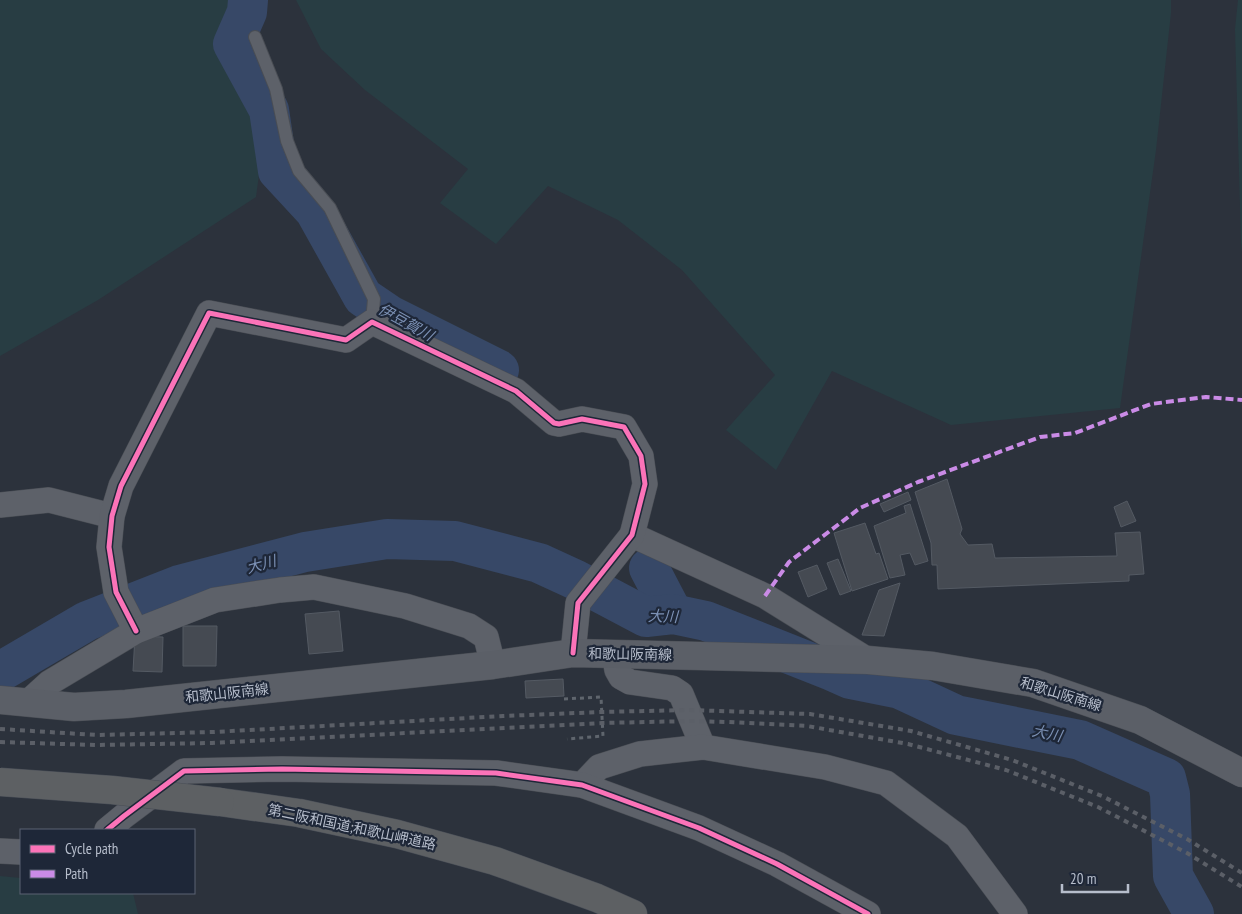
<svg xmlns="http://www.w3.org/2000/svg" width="1242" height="914" font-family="'PT Sans Narrow','Noto Sans JP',sans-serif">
	<rect width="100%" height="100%" fill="#2c323c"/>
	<g fill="#283d43">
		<path d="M0,0H234L272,78L256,197L98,300L0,356Z"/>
		<path d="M296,0H1171V13L1156,150L1120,408L951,425L832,371L776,470L726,430L775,375L682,270L618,220L548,186L496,244L440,203L468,169L365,90L321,49Z"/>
		<path d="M1238,0H1242V253L1241,243L1235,29Z"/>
		<path d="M0,876L21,878V893H133L138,914H0Z"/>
	</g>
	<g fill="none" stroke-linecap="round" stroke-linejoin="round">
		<g stroke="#374867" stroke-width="40">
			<path d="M248,0L247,12L233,44L269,110L278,171L315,211L363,297L391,316L499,370"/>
			<path d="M649,568L673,614"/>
			<path d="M0,672L87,621L179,585L305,552L387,539L455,541L539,563L576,580L646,617L673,614L706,621L832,671L850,679L900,689L956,715L1080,740L1166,778L1170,794L1173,876L1194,914"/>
		</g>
	</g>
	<g fill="#454a52" stroke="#545a63">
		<path d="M947,479L962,529L960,534L968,545L992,544L995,558L1117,556L1115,533L1140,532L1144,574L1129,575V581L938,589L937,565H932L931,543L915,492Z"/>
		<path d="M908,492L911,500L884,512L880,504Z"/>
		<path d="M1127,501L1136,521L1121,527L1114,507Z"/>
		<path d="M910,504L928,561L915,565L910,553L900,555L905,575L890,578L874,526L906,513L904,506Z"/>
		<path d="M865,523L876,554L879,553L888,579L852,591L834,533Z"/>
		<path d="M838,559L851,591L840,595L827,563Z"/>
		<path d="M817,565L827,589L808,597L798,572Z"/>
		<path d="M900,583L884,636L862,635L879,590Z"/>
		<path d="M339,611L343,651L309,654L305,614Z"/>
		<path d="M183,626H217L216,666H183Z"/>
		<path d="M135,636L163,637L162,672L133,671Z"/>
		<path d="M563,679L564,696L526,698L525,681Z"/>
	</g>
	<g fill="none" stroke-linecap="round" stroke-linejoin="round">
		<g stroke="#494d54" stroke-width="14">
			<path id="lane" d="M255,37L276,89L287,141L299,171L330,208L374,299L372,322"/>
		</g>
		<g stroke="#494d54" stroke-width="26">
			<g id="street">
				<path d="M0,505L49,500L112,516"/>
				<path d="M632,535L765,596L868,660"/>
				<path d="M136,631L116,592L109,547L112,516L121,486L209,313L346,340L372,322L516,391L554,423L559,424L582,419L624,427L641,456L645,484L632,535L578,603L573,653"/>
				<path d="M614,654L617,670L621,677L630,682L672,688L681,694L703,747"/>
				<path d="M27,703L49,683L136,631L215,600L280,590L314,587L405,606L469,626L486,637L493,665"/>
				<path d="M582,785L599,767L640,754L703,747L825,767L886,783L957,836L1015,914"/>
				<path d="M107,830L124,816L184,771L282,769L496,773L582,785L699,828L777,864L868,914"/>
				<path d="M0,851L21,852"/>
			</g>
		</g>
		<g stroke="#494d54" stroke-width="29">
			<path id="secondary" d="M0,700L74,707L126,704L493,665L573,653L868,660L933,666L1033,683L1140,720L1242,773"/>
		</g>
		<g stroke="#494e57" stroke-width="29">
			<path id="highway" d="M220,802L299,813L397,834L495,861L597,898L633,914"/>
		</g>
		<path stroke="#5f656d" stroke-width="3" stroke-dasharray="4 4" stroke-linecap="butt" d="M564,699L601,697L603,736L567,739"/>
		<use href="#lane" stroke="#5d6169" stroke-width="12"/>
		<use href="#street" stroke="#5d6169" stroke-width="25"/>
		<use href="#secondary" stroke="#5b5f67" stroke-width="28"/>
		<use href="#highway" stroke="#5d6063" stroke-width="28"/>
		<g stroke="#5b5f67" stroke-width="4" stroke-dasharray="5 5" stroke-linecap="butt">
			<path d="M0,729L97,735L214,732L503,716L602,712L688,710L810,714L911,731L1012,760L1102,796L1187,839L1242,873"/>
			<path d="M0,742L95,745L212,743L602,723L692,721L727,722L807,726L908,744L1006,770L1098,807L1187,853L1242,887"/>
		</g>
		<g stroke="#494e57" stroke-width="29" stroke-linecap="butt">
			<path id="highway-bridge" d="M0,782L112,790L220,802"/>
		</g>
		<use href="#highway-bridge" stroke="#5d6063" stroke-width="28"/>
		<path stroke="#ca8be6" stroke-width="4" stroke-dasharray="8 4" stroke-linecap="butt" d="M765,596L789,562L860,508L918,482L1040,437L1075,433L1151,404L1206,397L1242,400"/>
		<g stroke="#1e2738" stroke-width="8">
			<g id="cycleway">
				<path d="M136,631L116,592L109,547L112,516L121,486L209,313L346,340L372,322L516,391L554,423L559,424L582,419L624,427L641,456L645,484L632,535L578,603L573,653"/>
				<path d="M107,830L124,816L184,771L282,769L496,773L582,785L699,828L777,864L868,914"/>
			</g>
		</g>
		<use href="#cycleway" stroke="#fb73b8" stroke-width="5"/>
	</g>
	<g text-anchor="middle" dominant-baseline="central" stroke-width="4.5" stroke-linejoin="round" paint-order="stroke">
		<g font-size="14" fill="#b7becc" stroke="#1e2738">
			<text transform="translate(630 654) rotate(1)">和歌山阪南線</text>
			<text transform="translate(227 693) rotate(-6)">和歌山阪南線</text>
			<text transform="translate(1061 694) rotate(17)">和歌山阪南線</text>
			<text transform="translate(352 827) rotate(12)">第二阪和国道;和歌山岬道路</text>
		</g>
		<g font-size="15" font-style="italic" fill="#7c91b5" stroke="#1e2738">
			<text transform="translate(406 322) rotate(29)">伊豆賀川</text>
			<text transform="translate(261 564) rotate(-15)">大川</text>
			<text transform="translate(663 616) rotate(2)">大川</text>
			<text transform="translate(1047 733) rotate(11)">大川</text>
		</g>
	</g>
	<rect x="20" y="829" width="175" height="65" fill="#1e2738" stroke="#5b6373"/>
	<rect x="30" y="845" width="25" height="8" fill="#fb73b8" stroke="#5b6373"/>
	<text x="65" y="854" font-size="15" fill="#b7becc">Cycle path</text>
	<rect x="30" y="870" width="25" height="8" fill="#ca8be6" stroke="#5b6373"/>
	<text x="65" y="879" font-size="15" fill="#b7becc">Path</text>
	<path d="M1062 884v8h66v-8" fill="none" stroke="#b7becc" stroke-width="2.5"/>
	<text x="1070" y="884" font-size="15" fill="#b7becc" stroke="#1e2738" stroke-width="4" paint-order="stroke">20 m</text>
</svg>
